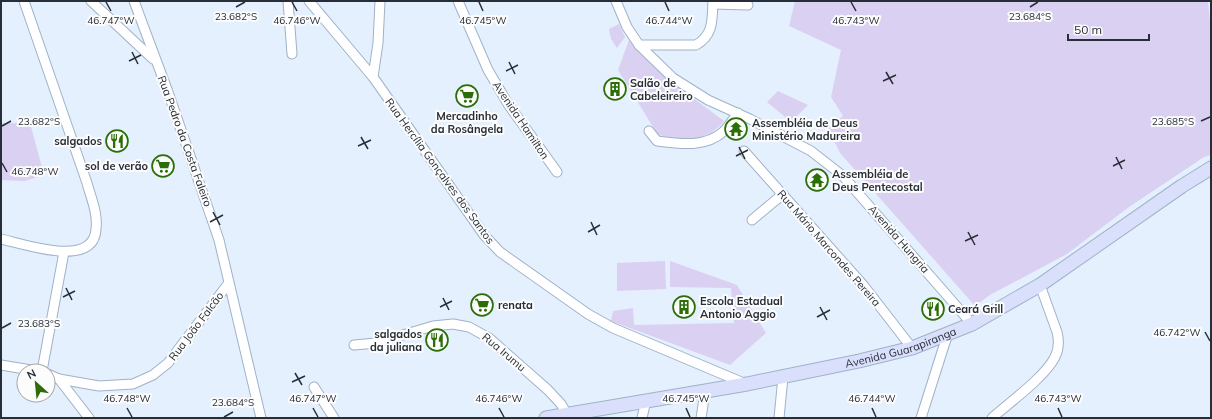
<svg xmlns="http://www.w3.org/2000/svg" width="1212" height="419" font-family="Mulish,sans-serif">
	<rect width="100%" height="100%" fill="#e4f0fe"/>
	<g fill="#dad0f2">
		<path d="M795,1H1208L1211,32V155L1204,157L1129,207L1067,254L990,295L975,306L840,153L828,128L843,116L831,97L841,50L789,26Z"/>
		<path d="M619,24L625,37L617,48L611,39L609,29Z"/>
		<path d="M629,40L670,81L724,121C705,144 685,140 658,135L618,70Z"/>
		<path d="M778,91L808,105L791,122L767,102Z"/>
		<path d="M1,123H30L44,175L25,181L1,180Z"/>
		<path d="M665,261L666,289L617,291V263Z"/>
		<path d="M670,261L737,285L766,333L730,365L611,321L613,311L633,308L634,325L734,323L731,288L670,287Z"/>
	</g>
	<g fill="none" stroke-linecap="round" stroke-linejoin="round">
		<g stroke="#9fb2c8" stroke-width="11">
			<g id="minor">
				<path d="M91,1L153,59"/>
				<path d="M134,1L168,92L219,240L261,418"/>
				<path d="M288,1L292,54"/>
				<path d="M309,1L373,77L484,235L500,252L588,314L613,328L746,384"/>
				<path d="M458,1L488,70L508,104L557,172"/>
				<path d="M616,1L627,27L639,45L673,78L708,100L750,119L811,151L843,176L972,324"/>
				<path d="M713,4L748,5"/>
				<path d="M639,45H696C714,35 712,19 713,1"/>
				<path d="M373,77L378,43L380,1"/>
				<path d="M649,131L657,141C680,144 706,148 724,131C729,126 733,119 738,113"/>
				<path d="M744,151L864,286L912,348"/>
				<path d="M752,220L783,194"/>
				<path d="M1,239C24,244 94,269 96,229C98,213 91,198 87,183L24,1"/>
				<path d="M354,345L376,343L433,326L453,324L469,327L489,338L548,390L561,404L567,414"/>
				<path d="M1,365L37,371"/>
				<path d="M42,371L64,252"/>
				<path d="M48,374L59,379L99,386L133,384L153,375L168,363L228,284"/>
				<path d="M59,379L89,418"/>
				<path d="M314,387L334,418"/>
				<path d="M642,418L646,400"/>
				<path d="M701,418L705,392"/>
				<path d="M779,418L783,377"/>
				<path d="M921,418L948,333"/>
				<path d="M992,418C1010,402 1045,377 1055,357C1059,349 1059,340 1057,332L1040,285"/>
			</g>
		</g>
		<g stroke="#9fb2c8" stroke-width="15">
			<g id="secondary">
				<path id="s1" d="M546,418L747,384L859,361L912,348L972,324L1040,285L1182,186L1211,168"/>
			</g>
		</g>
		<use href="#minor" stroke="#fff" stroke-width="9"/>
		<use href="#secondary" stroke="#dadffc" stroke-width="13"/>
	</g>
	<path fill="none" stroke="#272e37" stroke-width="1.5" d="M106,2L111,11M292,2L297,11M479,2L483,11M665,2L669,11M851,2L856,11M236,7L245,2M1030,7L1038,2M132,52L138,64M129,61L141,55M509,62L515,74M506,71L518,65M886,72L893,84M883,81L896,75M1201,121L1210,117M2,126L11,121M361,137L368,149M358,146L371,140M739,147L745,159M736,156L748,150M1116,157L1122,169M2,163L7,172M1113,166L1125,160M213,212L220,225M210,222L223,215M591,222L597,235M588,232L600,225M968,232L975,245M965,241L978,235M66,288L72,300M63,297L75,291M443,298L449,310M440,307L452,301M820,307L827,320M817,317L830,310M2,328L11,323M1205,332L1210,341M295,373L302,385M292,382L305,376M127,408L132,417M313,408L318,417M499,408L504,417M686,408L690,417M872,408L876,417M1058,408L1062,417M224,417L233,412"/>
	<defs>
		<g id="building-ring" transform="scale(1.15)"><circle r="9.5" fill="#fcfcfc" stroke="#2b6e07" stroke-width="1.5"/><path d="M-4-6H4V6H1V3H-1V6H-4ZM-2.5-4.3h1.7v1.8h-1.7ZM.8-4.3h1.7v1.8H.8ZM-2.5-1h1.7V.8h-1.7ZM.8-1h1.7V.8H.8Z" fill="#2b6e07"/></g>
		<g id="supermarket-ring" transform="scale(1.15)"><circle r="9.5" fill="#fcfcfc" stroke="#2b6e07" stroke-width="1.5"/><path d="M-6-5.5h2.5l.6 2H6L4.5 2H-2.5L-4.4-4H-6ZM-1.5 3.2a1.3 1.3 0 1 0 .1 0ZM3 3.2a1.3 1.3 0 1 0 .1 0Z" fill="#2b6e07"/></g>
		<g id="temple-ring" transform="scale(1.15)"><circle r="9.5" fill="#fcfcfc" stroke="#2b6e07" stroke-width="1.5"/><path d="M0-6L5-2H3V0L6.5 2.5H4V6H1.5V3h-3V6H-4V2.5H-6.5L-3 0V-2H-5Z" fill="#2b6e07"/></g>
		<g id="restaurant-ring" transform="scale(1.15)"><circle r="9.5" fill="#fcfcfc" stroke="#2b6e07" stroke-width="1.5"/><path d="M-5-6h1v4h1v-4h1v4h1v-4h1v5L-1.5 .5V6h-2V.5L-5-1ZM5-6V6H3V1.5H1.5Q1.5-4 5-6Z" fill="#2b6e07"/></g>
	</defs>
	<g fill-rule="evenodd">
		<use href="#building-ring" x="615" y="89"/>
		<use href="#supermarket-ring" x="467" y="96"/>
		<use href="#temple-ring" x="736" y="129"/>
		<use href="#restaurant-ring" x="117" y="141"/>
		<use href="#supermarket-ring" x="163" y="166"/>
		<use href="#temple-ring" x="817" y="180"/>
		<use href="#supermarket-ring" x="482" y="305"/>
		<use href="#building-ring" x="684" y="307"/>
		<use href="#restaurant-ring" x="933" y="309"/>
		<use href="#restaurant-ring" x="437" y="340"/>
	</g>
	<g text-anchor="middle" dominant-baseline="central" stroke-width="4" stroke-linejoin="round" paint-order="stroke">
		<g font-size="11" font-weight="bold" fill="#272e37" stroke="#fcfcfc" text-anchor="start">
			<text x="630" y="83">Salão de<tspan x="630" dy="13">Cabeleireiro</tspan></text>
			<text x="467" y="116" text-anchor="middle">Mercadinho<tspan x="467" dy="13">da Rosângela</tspan></text>
			<text x="752" y="123">Assembléia de Deus<tspan x="752" dy="13">Ministério Madureira</tspan></text>
			<text x="102" y="141" text-anchor="end">salgados</text>
			<text x="148" y="166" text-anchor="end">sol de verão</text>
			<text x="832" y="174">Assembléia de<tspan x="832" dy="13">Deus Pentecostal</tspan></text>
			<text x="700" y="301">Escola Estadual<tspan x="700" dy="13">Antonio Aggio</tspan></text>
			<text x="498" y="305">renata</text>
			<text x="948" y="309">Ceará Grill</text>
			<text x="422" y="334" text-anchor="end">salgados<tspan x="422" dy="13">da juliana</tspan></text>
		</g>
		<g font-size="11" fill="#272e37" stroke="#fcfcfc">
			<text transform="translate(521 120) rotate(56)">Avenida Hamilton</text>
			<text transform="translate(185 141) rotate(70)">Rua Pedro da Costa Faleiro</text>
			<text transform="translate(440 171) rotate(54)">Rua Hercília Gonçalves dos Santos</text>
			<text transform="translate(899 239) rotate(49)">Avenida Hungria</text>
			<text transform="translate(829 248) rotate(49)">Rua Mário Marcondes Pereira</text>
			<text transform="translate(196 326) rotate(-53)">Rua João Falcão</text>
			<text stroke="none"><textPath href="#s1" startOffset="362">Avenida Guarapiranga</textPath></text>
			<text transform="translate(504 352) rotate(40)">Rua Irumu</text>
		</g>
	</g>
	<g font-size="10" text-anchor="middle" fill="#272e37" stroke="#fcfcfc" stroke-width="4" stroke-linejoin="round" paint-order="stroke">
		<text x="236" y="20">23.682°S</text>
		<text x="1030" y="20">23.684°S</text>
		<text x="111" y="24">46.747°W</text>
		<text x="297" y="24">46.746°W</text>
		<text x="483" y="24">46.745°W</text>
		<text x="669" y="24">46.744°W</text>
		<text x="856" y="24">46.743°W</text>
		<text x="39" y="125">23.682°S</text>
		<text x="1173" y="125">23.685°S</text>
		<text x="35" y="175">46.748°W</text>
		<text x="39" y="327">23.683°S</text>
		<text x="1177" y="336">46.742°W</text>
		<text x="127" y="402">46.748°W</text>
		<text x="313" y="402">46.747°W</text>
		<text x="499" y="402">46.746°W</text>
		<text x="686" y="402">46.745°W</text>
		<text x="872" y="402">46.744°W</text>
		<text x="1058" y="402">46.743°W</text>
		<text x="233" y="406">23.684°S</text>
	</g>
	<rect width="1212" height="419" fill="none" stroke="#272e37" stroke-width="4"/>
	<g transform="translate(36 383) rotate(333)"><circle r="19" fill="#fcfcfc" stroke="#a7aaad"/>
	<path d="M0-3L7 15L0 10L-7 15Z" fill="#2b6e07"/>
	<text y="-6" font-size="11" font-weight="bold" text-anchor="middle" fill="#272e37">N</text>
	</g>
	<path d="M1068 34v6h81v-6" fill="none" stroke="#272e37" stroke-width="2"/>
	<text x="1074" y="34" font-size="12" fill="#272e37" stroke="#fcfcfc" stroke-width="3" paint-order="stroke">50 m</text>
</svg>
